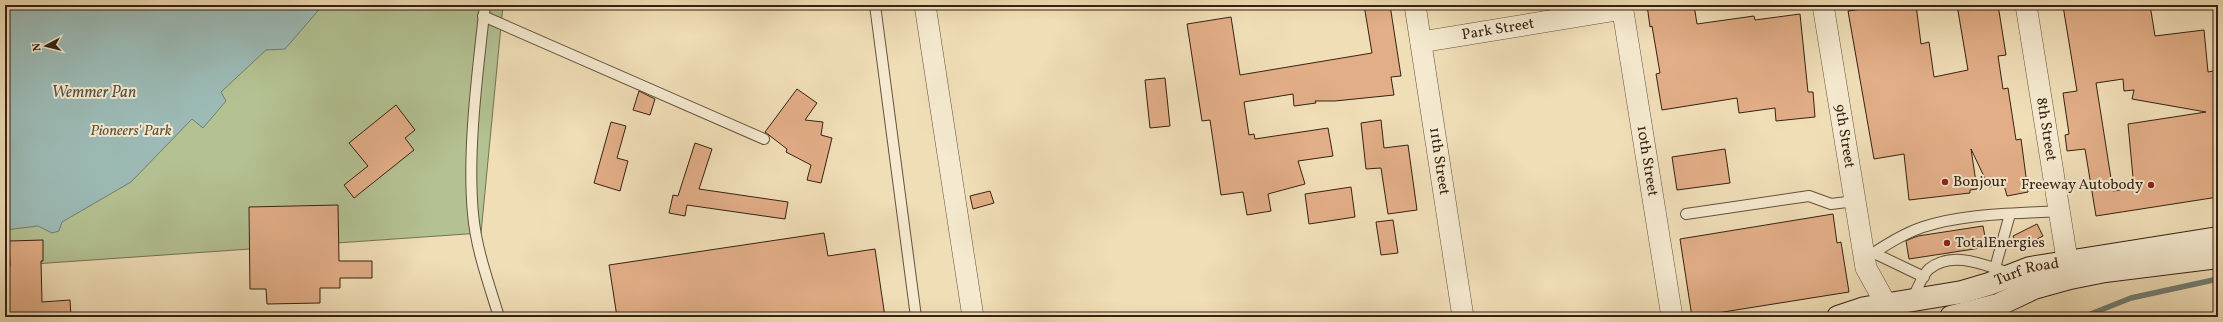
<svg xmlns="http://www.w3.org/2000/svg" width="2223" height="322" font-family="Vollkorn,serif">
	<rect width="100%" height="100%" fill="#f0deb7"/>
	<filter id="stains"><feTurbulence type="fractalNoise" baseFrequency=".005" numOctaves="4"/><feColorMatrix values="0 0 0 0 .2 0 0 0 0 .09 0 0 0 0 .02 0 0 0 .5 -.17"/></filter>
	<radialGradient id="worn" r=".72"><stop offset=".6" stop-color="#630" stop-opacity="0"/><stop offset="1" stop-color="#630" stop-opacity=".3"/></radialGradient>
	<path fill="#b4c293" stroke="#757253" d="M5,5H503L481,233L5,266Z"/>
	<path fill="#9cbbb6" stroke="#737d75" d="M5,5H323L285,49L266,50L221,92L226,101L203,128L192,119L131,182L62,222L59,231L52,233L38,226L5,230Z"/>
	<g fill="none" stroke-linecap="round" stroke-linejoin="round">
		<path stroke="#737d75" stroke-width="5.5" d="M2083,317L2131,298L2218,279"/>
	</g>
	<g fill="#e2ae87" stroke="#362113" fill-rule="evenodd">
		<path d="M1364,5H1390L1401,76L1391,77L1394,95L1335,101H1315L1316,103L1294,106L1293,94L1244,102L1249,135L1254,134L1255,139L1328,128L1333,156L1298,161L1305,184L1268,194L1271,211L1247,215L1243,192L1221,195L1210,120L1202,121L1187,24L1231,17L1240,75L1372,53Z"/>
		<path d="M1647,5H1694L1697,24L1754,16L1755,20L1800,14L1808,92H1813L1815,117L1776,121L1775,108L1739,113L1737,98L1662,110L1656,74L1660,73L1652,26L1650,27Z"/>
		<path d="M1875,5H1916L1921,44L1929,42L1934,77L1968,70L1957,5H1998L2006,55L1998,56L2003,89L2008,88L2016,140L2021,139L2028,192L2007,196L2004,185L1989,187L1971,149L1977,189L1970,190V193L1909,200L1904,154L1874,159L1848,11L1875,7Z"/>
		<path d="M2071,5H2125V8L2150,5L2155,36L2204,30L2208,72L2218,70V197L2096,216L2085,149L2067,151L2065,135L2069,134L2063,93L2077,91L2063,6ZM2123,79L2124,91L2134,90L2132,99L2206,112L2128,124L2134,188L2113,191L2096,83Z"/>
		<path d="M1165,78L1170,126L1150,128L1145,80Z"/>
		<path d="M797,89L817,103L805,120L823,122L821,135L832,138L821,183L807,180L811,165L786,152L787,149L765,132Z"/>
		<path d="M639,91L655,99L650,115L633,110Z"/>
		<path d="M396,105L415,130L405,138L414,150L354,198L344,185L368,166L349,143Z"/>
		<path d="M1381,120L1384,148L1408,145L1417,210L1388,214L1381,168L1366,169L1361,123Z"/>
		<path d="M611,122L626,126L617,158L628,161L620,191L594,183Z"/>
		<path d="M695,143L712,149L699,189L788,202L785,219L687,205L685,216L669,213L673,195L678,196Z"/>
		<path d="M1725,149L1730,183L1677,190L1672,157Z"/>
		<path d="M1351,187L1355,217L1309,224L1305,194Z"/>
		<path d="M990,191L994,203L973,209L970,196Z"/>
		<path d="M338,205L339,261H372V278H340V288H320V303L267,304L266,289H250L249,207Z"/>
		<path d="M1833,214L1837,243L1841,242L1849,292L1692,317L1680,239Z"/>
		<path d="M1393,220L1398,253L1381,255L1376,222Z"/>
		<path d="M2037,224L2043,236L2019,248L2013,236Z"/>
		<path d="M1983,226L1987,247L1909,259L1906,241L1910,239L1918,236Z"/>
		<path d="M824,233L828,256L875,249L885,317H617L609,265Z"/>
		<path d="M43,240V261H41L42,302L70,300L71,317H5V275L6,266H10L9,241Z"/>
	</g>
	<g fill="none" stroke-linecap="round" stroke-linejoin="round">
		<g stroke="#64503c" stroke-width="12">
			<g id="service">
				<path d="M485,5C478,70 467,149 473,214C476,249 489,284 499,317"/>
				<path d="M875,5L916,317"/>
				<path d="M483,16L764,139"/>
				<path d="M1686,214L1809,196L1831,204L1855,201"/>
				<path d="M1874,253L1924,277"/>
				<path d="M1864,259C1883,247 1902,234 1923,227C1967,213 2014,214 2059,211"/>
				<path d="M1995,268L2010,214"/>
				<path d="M1912,299C1917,291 1922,275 1929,269C1953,250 1984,265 2009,273"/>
			</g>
		</g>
		<g stroke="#64503c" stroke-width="22">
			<g id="minor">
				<path d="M925,5L973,317"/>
				<path id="s1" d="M1415,5L1463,317"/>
				<path id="s2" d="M1622,5L1672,317"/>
				<path id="s3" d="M1823,5L1866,268L1886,304L1889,317"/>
				<path id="s4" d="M2026,5L2070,278"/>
				<path id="s5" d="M1421,42L1623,9"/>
			</g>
		</g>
		<g stroke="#362113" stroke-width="24">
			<g id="secondary">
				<path id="s6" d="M1838,317L1865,308L1962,292L1989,284L2030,268L2218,238"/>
				<path d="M1951,317L1998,305L2034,288L2070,278L2105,271L2218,257"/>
			</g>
		</g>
		<use href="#service" stroke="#f5ead0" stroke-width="10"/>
		<use href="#minor" stroke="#f5ead0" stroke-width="21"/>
		<use href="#secondary" stroke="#f5ead0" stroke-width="22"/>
	</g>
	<g fill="#8f2418" stroke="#f5ead0" stroke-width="1.5">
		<circle cx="1945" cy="182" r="4"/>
		<circle cx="2151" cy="185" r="4"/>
		<circle cx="1947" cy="243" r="4"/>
	</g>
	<g text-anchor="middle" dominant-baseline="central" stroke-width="4" stroke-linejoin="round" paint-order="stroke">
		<g font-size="15" fill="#362113" stroke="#f5ead0">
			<text stroke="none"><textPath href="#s5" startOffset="78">Park Street</textPath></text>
			<text stroke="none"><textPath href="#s4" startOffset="126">8th Street</textPath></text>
			<text stroke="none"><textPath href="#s3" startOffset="133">9th Street</textPath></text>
			<text stroke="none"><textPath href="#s1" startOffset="158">11th Street</textPath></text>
			<text stroke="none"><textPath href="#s2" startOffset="158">10th Street</textPath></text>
			<text stroke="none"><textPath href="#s6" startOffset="195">Turf Road</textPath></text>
		</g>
		<g font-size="15" font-style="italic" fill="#5c5139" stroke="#f5ead0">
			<text x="131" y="131">Pioneers' Park</text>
		</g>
		<g font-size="15" fill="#362113" stroke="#f5ead0" text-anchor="start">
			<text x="1953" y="182">Bonjour</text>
			<text x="2143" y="185" text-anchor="end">Freeway Autobody</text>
			<text x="1955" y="243">TotalEnergies</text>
		</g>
		<g font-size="16" font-style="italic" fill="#554f44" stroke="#f5ead0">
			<text x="94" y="93">Wemmer Pan</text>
		</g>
	</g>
	<rect width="2223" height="322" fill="none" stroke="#f0deb7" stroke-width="20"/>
	<rect x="6" y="6" width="2211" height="310" fill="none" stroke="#362113" stroke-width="2"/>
	<rect x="10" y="10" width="2203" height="302" fill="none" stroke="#362113"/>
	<g transform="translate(46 46) rotate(263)" stroke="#f5ead0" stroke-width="3" paint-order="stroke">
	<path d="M0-3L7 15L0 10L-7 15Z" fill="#362113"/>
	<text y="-6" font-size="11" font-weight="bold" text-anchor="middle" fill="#362113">N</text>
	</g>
	<rect width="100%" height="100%" filter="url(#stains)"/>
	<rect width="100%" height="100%" fill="url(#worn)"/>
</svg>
